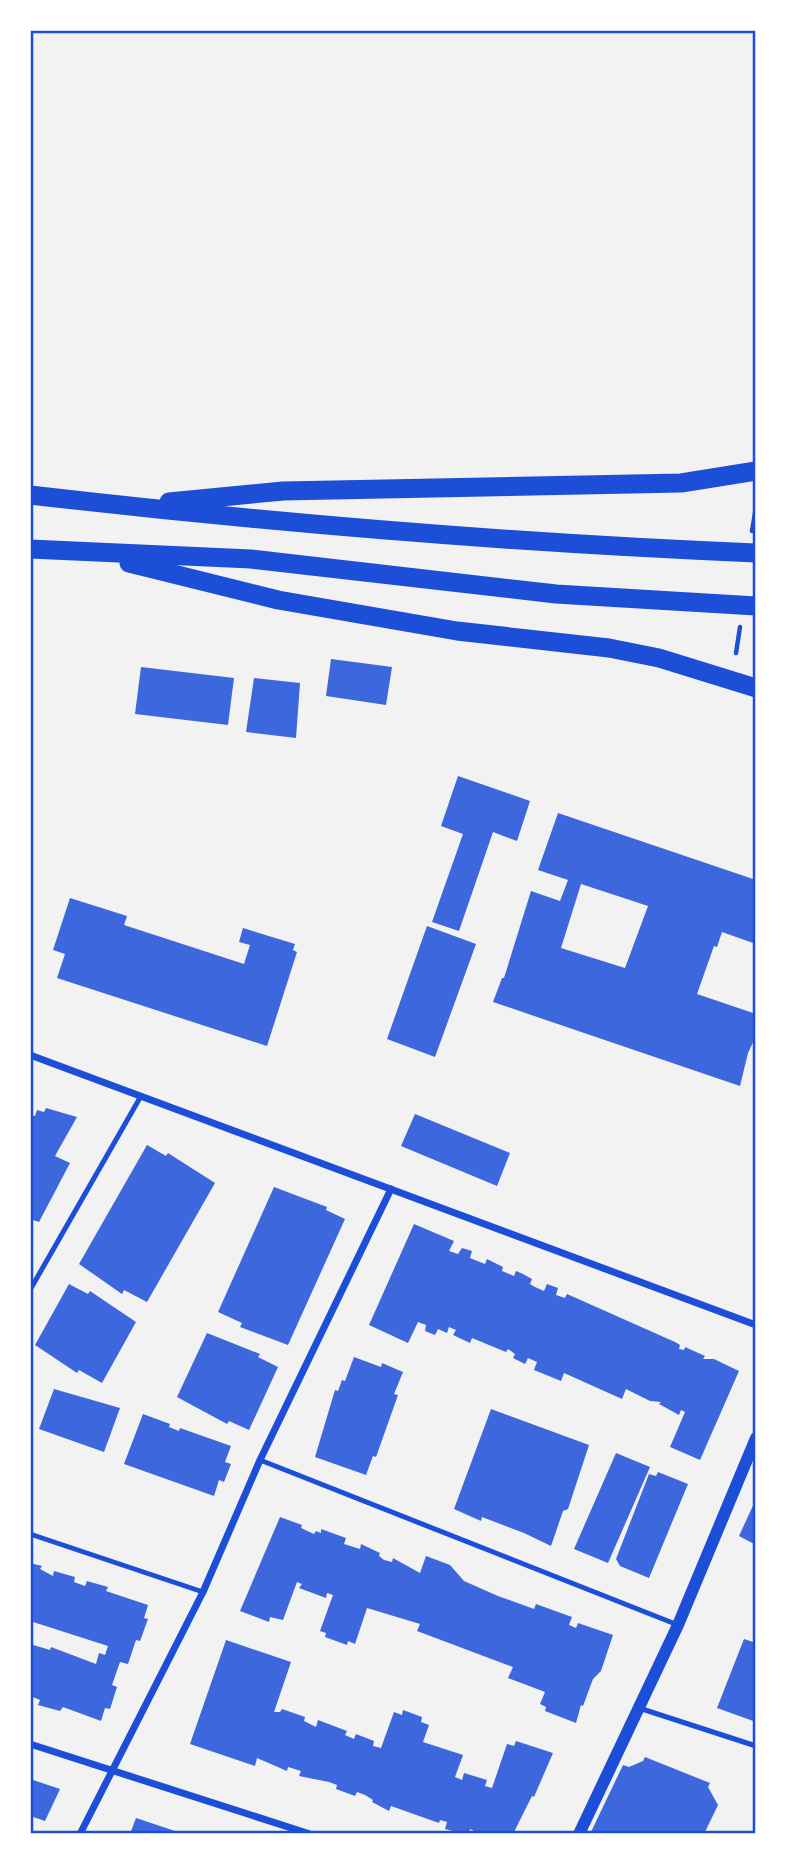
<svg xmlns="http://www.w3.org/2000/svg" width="786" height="1864" font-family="'Space Grotesk',sans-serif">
	<rect width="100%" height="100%" fill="#f2f2f2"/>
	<g fill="#3d67dc" fill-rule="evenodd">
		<path d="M331,659L392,667L386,705L326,696Z"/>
		<path d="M141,667L234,678L228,725L135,714Z"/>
		<path d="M254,678L300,683L296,738L246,732Z"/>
		<path d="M458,776L530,801L517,841L493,832L459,931L432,922L463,834L441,826Z"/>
		<path d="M558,813L756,880V944L722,932L717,947L714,946L697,994L756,1014V1036L748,1053L740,1086L493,1002L502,978H504L531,891L560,901L568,880L538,870ZM581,884L648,906L625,968L561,948Z"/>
		<path d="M70,898L127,916L124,925L244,964L250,945L239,942L243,928L295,944L293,950L297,952L267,1046L57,978L65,954L53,950Z"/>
		<path d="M427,926L476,944L435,1057L387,1039Z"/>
		<path d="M46,1108L77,1117L55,1156L70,1163L39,1222L30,1219V1115L35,1116L37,1110L44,1112Z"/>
		<path d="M415,1114L510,1153L497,1186L401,1146Z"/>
		<path d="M147,1145L166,1156L168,1153L215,1183L147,1302L124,1290L122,1294L79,1264Z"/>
		<path d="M274,1187L327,1207L326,1210L345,1219L288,1345L240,1327L242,1323L218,1312Z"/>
		<path d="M414,1224L454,1241L449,1251L458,1254L462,1248L472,1251L470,1258L485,1264L487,1259L503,1267L502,1271L514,1276L516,1271L523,1274L532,1279L530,1284L535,1287L544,1291L547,1284L558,1288L556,1295L565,1298L567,1294L675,1342L680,1345L679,1349L684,1350L685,1347L705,1356L703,1359H714L739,1371L700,1460L670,1447L685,1412L681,1410L679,1415L659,1404L661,1402L650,1401L626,1389L622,1399L564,1373L561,1381L534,1370L537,1362L528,1358L525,1364L513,1358L515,1354L508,1349L506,1352L472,1338L470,1343L453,1335L456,1330L449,1327L447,1333L438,1329L435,1335L425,1331L426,1325L418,1322L408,1343L369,1325Z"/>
		<path d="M69,1284L88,1294L90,1291L136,1322L102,1383L79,1370L77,1373L35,1345Z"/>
		<path d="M207,1333L260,1354L258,1357L278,1367L249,1430L229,1421L227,1424L177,1397Z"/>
		<path d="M354,1357L381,1367L382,1363L403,1372L394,1394L398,1395L376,1457L373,1456L366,1475L315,1457L335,1390L338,1391L342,1380L345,1381Z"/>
		<path d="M54,1389L120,1408L104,1452L39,1429Z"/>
		<path d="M491,1409L589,1445L568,1509L563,1511L551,1546L524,1533L482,1517L481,1521L454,1509Z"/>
		<path d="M143,1414L170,1424L169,1427L179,1431L180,1428L231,1446L225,1462L231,1464L224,1482L219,1480L214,1496L124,1464Z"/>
		<path d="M616,1453L650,1467L608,1563L574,1549Z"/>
		<path d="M658,1472L688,1484L649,1578L620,1566L616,1559L649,1474L656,1476Z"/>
		<path d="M756,1499V1545L739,1536Z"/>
		<path d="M280,1517L302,1525L301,1528L314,1534L316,1531L321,1533V1529L346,1538L344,1544L360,1549L361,1544L380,1553L379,1556L384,1560L392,1562L393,1558L420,1573L426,1556L450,1565L464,1581L498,1596L534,1609L536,1604L572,1617L569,1625L576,1628L578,1623L613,1635L601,1671L593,1679L583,1706L581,1705L576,1723L545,1711L546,1707L540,1704L545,1692L508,1678L513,1667L417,1631L420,1624L367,1608L355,1644L348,1641L347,1645L325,1637L326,1633L320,1631L333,1595L327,1593L326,1598L299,1588L302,1584L297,1582L283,1620L270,1617L269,1622L240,1611Z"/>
		<path d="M30,1563L42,1566L40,1569L53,1576L54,1571L75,1577L74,1582L85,1586L87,1581L108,1587L106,1591L148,1605L144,1618L148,1619L140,1641L136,1640L128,1664L120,1662L112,1685L117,1687L110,1709L105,1708L101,1721L63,1707L60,1711L38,1705L40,1700L30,1696V1644L50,1650L51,1647L96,1664L99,1653L105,1655L108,1646L30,1621Z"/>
		<path d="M744,1639L756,1643V1722L717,1708Z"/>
		<path d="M226,1640L291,1662L274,1712H280L282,1709L305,1717L304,1721L316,1727L318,1720L347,1731L345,1735L354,1739L356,1734L374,1741L373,1746L381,1748L394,1712L402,1715L403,1710L422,1717L421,1722L429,1725L423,1742L463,1755L455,1777L462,1780L464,1773L487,1780L485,1786L492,1788L507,1744L514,1746L516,1741L553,1753L534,1797L532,1796L513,1834H480L470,1829L469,1834H464L445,1829L447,1822L440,1820L439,1823L391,1806L389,1811L372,1802L373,1800L365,1795L357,1792L355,1796L336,1789L337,1785L329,1782L299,1776L301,1771L288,1767L287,1771L257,1758L255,1766L190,1744Z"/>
		<path d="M645,1757L710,1783L708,1787L718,1805L704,1834H590L623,1765L629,1767L643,1761Z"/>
		<path d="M30,1779L60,1789L45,1821L30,1816Z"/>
		<path d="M136,1818L184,1834H130Z"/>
	</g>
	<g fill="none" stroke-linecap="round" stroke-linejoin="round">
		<g stroke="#1d4ed8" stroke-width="4.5">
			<path d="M752,531L756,507"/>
			<path d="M736,653L740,627"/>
		</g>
		<g stroke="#1d4ed8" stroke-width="5">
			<path d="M30,1290L141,1096"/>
			<path d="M260,1460L678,1625"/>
			<path d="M30,1534L203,1592"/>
			<path d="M639,1708L756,1746"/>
		</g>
		<g stroke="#1d4ed8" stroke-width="7">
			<path d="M30,1055L756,1325"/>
			<path d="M30,1744L310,1834"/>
			<path d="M80,1834L203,1592L260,1460L391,1189"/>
		</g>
		<path stroke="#1d4ed8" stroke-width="12" d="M579,1834L678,1625L756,1438"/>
		<g stroke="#1d4ed8" stroke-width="19">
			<path d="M30,495C272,523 513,543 756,553"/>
			<path d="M169,502L283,491L681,483L756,471"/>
			<path d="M30,549L251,559L556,594L756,606"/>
			<path d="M129,563L278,600L457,631L609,648L659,658L756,688"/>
		</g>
	</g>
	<rect width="786" height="1864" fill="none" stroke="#ffffff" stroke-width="63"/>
	<rect x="32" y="32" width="722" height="1800" fill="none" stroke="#1d4ed8" stroke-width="2.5"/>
</svg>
